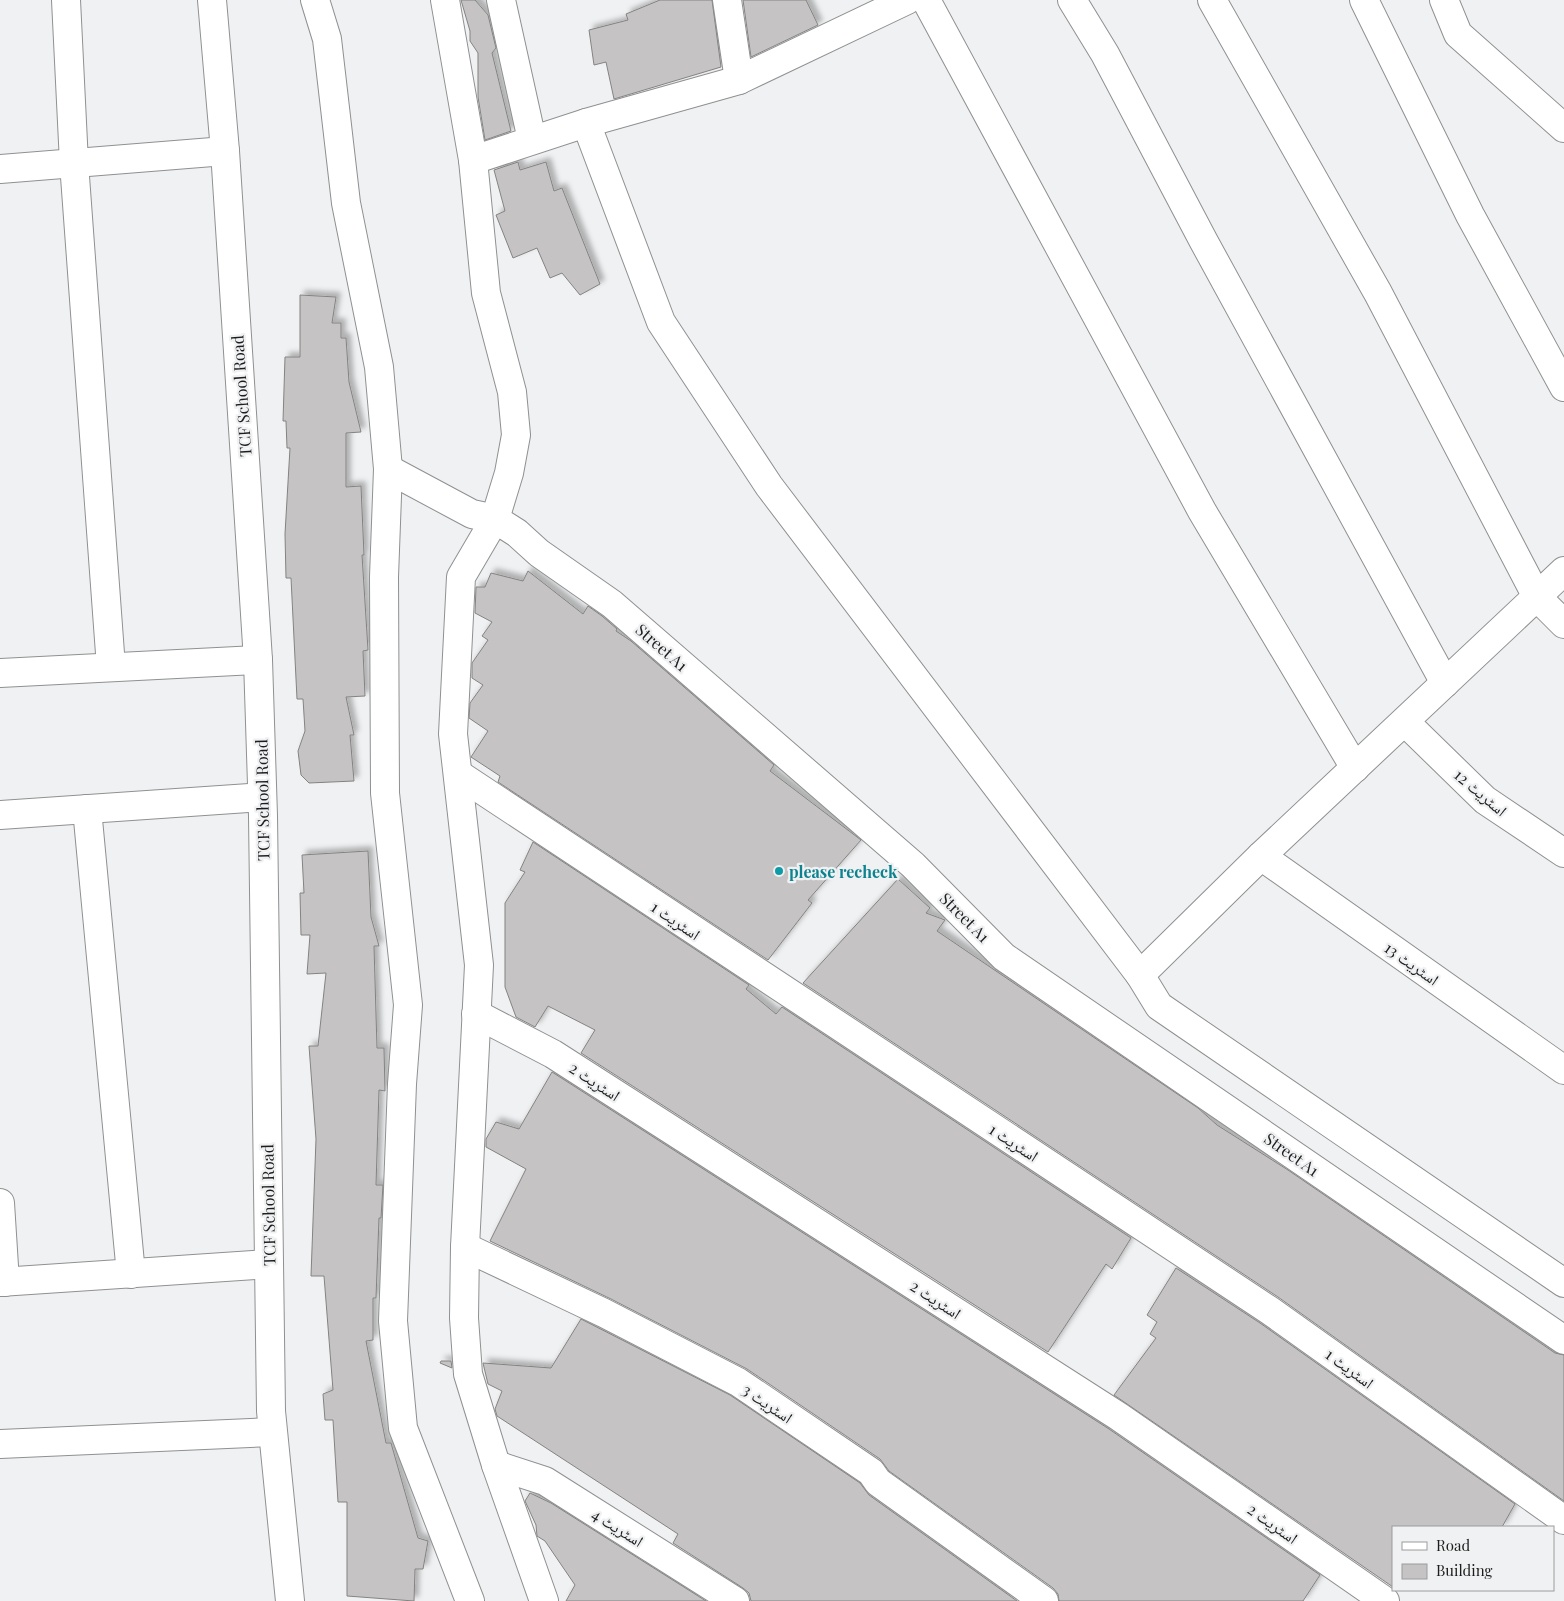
<svg xmlns="http://www.w3.org/2000/svg" width="1564" height="1601" font-family="'Playfair Display','Noto Naskh Arabic',serif">
	<defs>
		<filter id="shadow"><feDropShadow dx="4.5" dy="-4.5" stdDeviation="2.5" flood-color="#0004"/></filter>
	</defs>
	<rect width="100%" height="100%" fill="#f0f1f2"/>
	<g fill="#c5c3c3" stroke="#848382" filter="url(#shadow)">
		<path d="M461,0H475L488,15L496,48L492,53L511,131L485,140L478,97V53L470,41V31Z"/>
		<path d="M660,0H712L721,67L614,99L606,62L594,65L589,30L628,20L626,14Z"/>
		<path d="M743,0H806L818,25L751,57Z"/>
		<path d="M518,162L520,170L546,162L554,191L562,188L600,284L580,295L562,273L550,278L537,248L513,258L496,215L505,211L494,170Z"/>
		<path d="M300,295L336,297L332,323H341V338H346L349,382L361,432L346,433V487L361,486L364,555H362L368,650L363,651L365,696L346,697L354,735H350L354,781L309,783L301,775L298,751L305,731L303,699H297L291,578H286L285,534L290,448H287L286,421H283L285,357H300Z"/>
		<path d="M528,571L583,614L588,606L602,616L617,629L616,631L631,641L774,765L770,771L861,840L808,900L812,903L768,960L498,782L500,776L471,757L488,731L469,718L470,703L483,685L472,678V663L488,640L482,636L492,622L475,613L476,587H485L491,573L523,581Z"/>
		<path d="M533,842L749,985L746,989L776,1014L782,1007L1131,1238L1112,1269L1106,1264L1048,1352L581,1053L595,1030L548,1006L535,1027L516,1017L505,987V903L525,872L520,870Z"/>
		<path d="M368,851L371,917L379,946H374L377,1048H384L385,1091L379,1090L376,1185H383L381,1218H379L376,1298H373V1340L366,1341L386,1443H391L418,1538L428,1541L423,1569H415L414,1601L347,1596V1502H338L333,1420H325L323,1394L333,1390L324,1276H311L316,1139L309,1046H318L326,973L307,974L310,935H301L300,893H304L302,855Z"/>
		<path d="M898,879L930,908L926,913L945,920L937,931L1198,1108L1217,1125L1288,1170L1555,1353L1564,1355V1501L1278,1297L803,983Z"/>
		<path d="M552,1072L1109,1429L1320,1575L1303,1601H1059L1058,1594L1053,1588L889,1471L880,1459L747,1369L611,1299L490,1241L526,1169L486,1147V1139L496,1122L519,1129Z"/>
		<path d="M1176,1268L1260,1323L1515,1504L1502,1527H1393V1587L1114,1395L1156,1338L1150,1334L1157,1322L1147,1315Z"/>
		<path d="M581,1319L730,1395L860,1483L869,1495L1017,1601H751L749,1593L743,1588L673,1543L678,1534L497,1416L495,1409L502,1391L488,1384L483,1363L551,1368Z"/>
		<path d="M441,1361H451L452,1368L440,1363Z"/>
		<path d="M530,1493L551,1503L706,1601H566L575,1585L545,1541L537,1536L536,1525L525,1501Z"/>
	</g>
	<g fill="none" stroke-linecap="round" stroke-linejoin="round">
		<g stroke="#8f9091" stroke-width="30">
			<g id="minor">
				<path d="M66,0L74,163L111,667"/>
				<path d="M315,0L327,39L346,203L379,367L388,469L384,577L385,793L408,1005L402,1084L393,1321L403,1428L470,1601"/>
				<path d="M445,0L473,160L486,293L512,392L516,435L509,473L495,519L461,577L453,734L479,965L465,1247L464,1318L468,1374L496,1465L544,1601"/>
				<path d="M501,0L532,140"/>
				<path d="M727,0L739,80"/>
				<path d="M926,0L1202,511L1355,768"/>
				<path d="M1072,0L1105,54L1203,240L1445,683"/>
				<path d="M1212,0L1378,293L1537,597L1564,624"/>
				<path d="M1364,0L1470,215L1564,387"/>
				<path d="M1444,0L1458,34L1564,128"/>
				<path d="M586,123L661,322L769,486L1140,975L1159,1006L1564,1283"/>
				<path d="M473,160L586,123L739,80L907,0"/>
				<path d="M0,169L225,151"/>
				<path d="M388,469L472,514L495,519L517,533L539,553L612,604L913,865L1004,957L1564,1340"/>
				<path d="M0,673L258,660"/>
				<path d="M1405,722L1485,800L1564,853"/>
				<path d="M458,774L1269,1310L1564,1520"/>
				<path d="M87,809L131,1274"/>
				<path d="M0,815L262,797"/>
				<path d="M1261,856L1564,1070"/>
				<path d="M1140,975L1261,856L1564,571"/>
				<path d="M476,1014L553,1054L1118,1416L1385,1601"/>
				<path d="M0,1203L5,1282"/>
				<path d="M465,1247L604,1313L738,1382L871,1472L878,1482L1044,1601"/>
				<path d="M0,1282L269,1264"/>
				<path d="M0,1444L272,1432"/>
				<path d="M496,1465L545,1481L735,1601"/>
			</g>
		</g>
		<g stroke="#8f9091" stroke-width="30">
			<path id="tertiary" d="M212,0L225,151L258,660L263,816L271,1411L290,1601"/>
		</g>
		<use href="#minor" stroke="#fff" stroke-width="28"/>
		<use href="#tertiary" stroke="#fff" stroke-width="28"/>
	</g>
	<circle fill="#0f9aa8" stroke="#f0f1f2" stroke-width="2" cx="779" cy="871" r="5"/>
	<g text-anchor="middle" dominant-baseline="central" stroke-width="4.5" stroke-linejoin="round" paint-order="stroke">
		<g font-size="16" fill="#1d1d1d" stroke="#f0f1f2">
			<text transform="translate(241 396) rotate(-94)">TCF School Road</text>
			<text transform="translate(662 647) rotate(41)">Street A1</text>
			<text transform="translate(1481 792) rotate(40)">اسٹریٹ 12</text>
			<text transform="translate(262 800) rotate(-91)">TCF School Road</text>
			<text transform="translate(965 917) rotate(45)">Street A1</text>
			<text transform="translate(676 920) rotate(34)">اسٹریٹ 1</text>
			<text transform="translate(1412 963) rotate(35)">اسٹریٹ 13</text>
			<text transform="translate(595 1081) rotate(33)">اسٹریٹ 2</text>
			<text transform="translate(1014 1142) rotate(33)">اسٹریٹ 1</text>
			<text transform="translate(1292 1154) rotate(35)">Street A1</text>
			<text transform="translate(268 1205) rotate(-91)">TCF School Road</text>
			<text transform="translate(936 1299) rotate(33)">اسٹریٹ 2</text>
			<text transform="translate(1350 1368) rotate(36)">اسٹریٹ 1</text>
			<text transform="translate(768 1403) rotate(34)">اسٹریٹ 3</text>
			<text transform="translate(1273 1523) rotate(35)">اسٹریٹ 2</text>
			<text transform="translate(618 1527) rotate(32)">اسٹریٹ 4</text>
		</g>
		<g font-size="16" font-weight="bold" fill="#0d838f" stroke="#f0f1f2" text-anchor="start">
			<text x="789" y="871">please recheck</text>
		</g>
	</g>
	<rect x="1392" y="1526" width="162" height="65" fill="#f0f1f2" stroke="#9c9c9d"/>
	<rect x="1402" y="1542" width="25" height="8" fill="#ffffff" stroke="#9c9c9d"/>
	<text x="1436" y="1551" font-size="15" fill="#1d1d1d">Road</text>
	<rect x="1402" y="1564" width="25" height="15" fill="#c5c3c3" stroke="#9c9c9d"/>
	<text x="1436" y="1576" font-size="15" fill="#1d1d1d">Building</text>
</svg>
